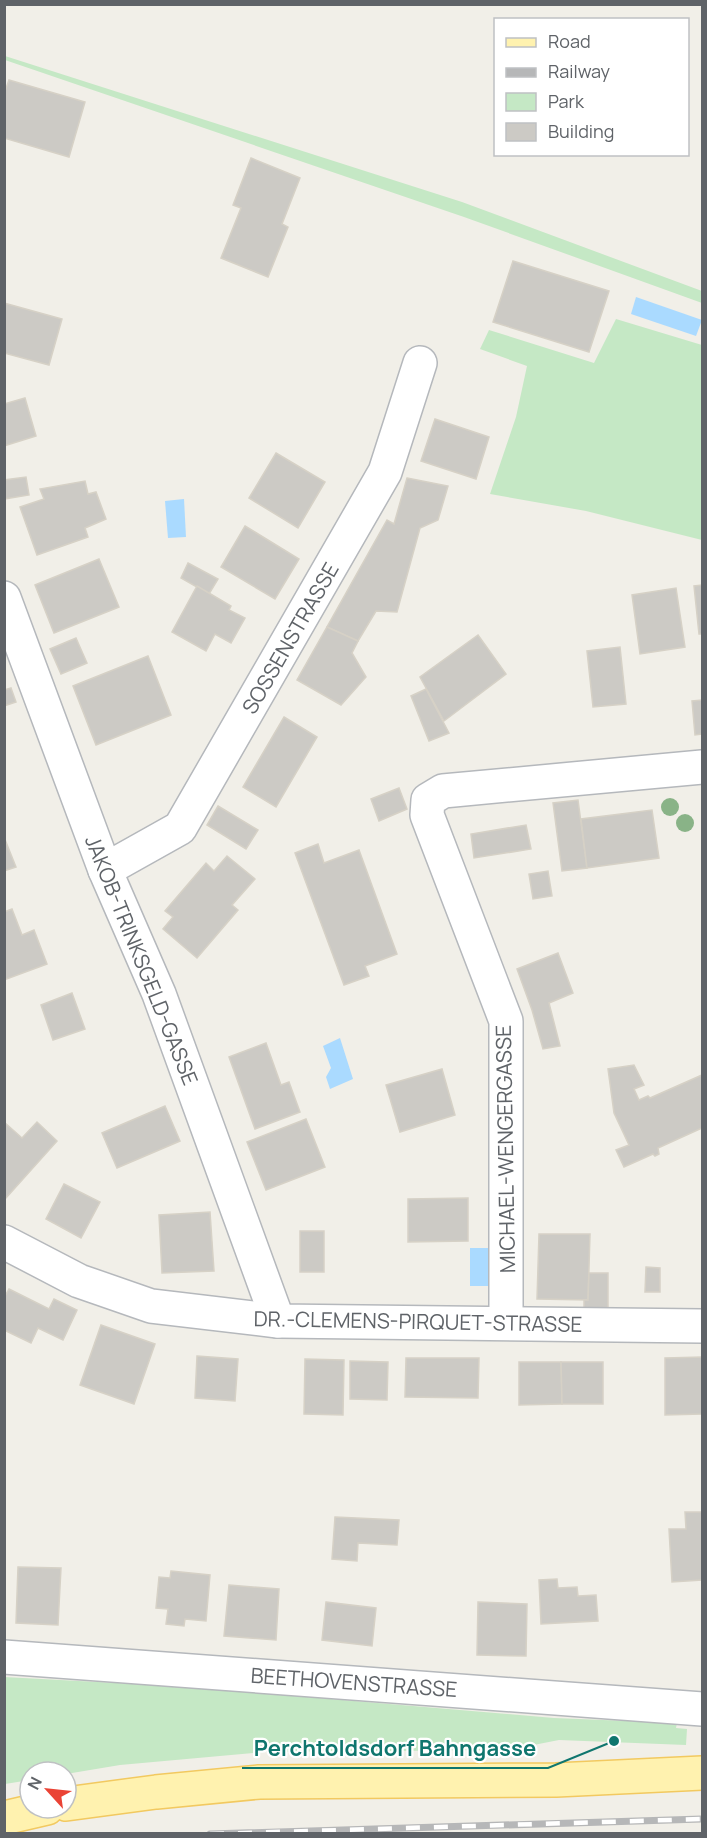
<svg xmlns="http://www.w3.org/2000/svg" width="707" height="1838" font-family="Manrope,sans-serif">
	<rect width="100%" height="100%" fill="#f1efe8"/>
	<g fill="#c5e8c5">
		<path d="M5,56L462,202L702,291V303L464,217L5,60Z"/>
		<path d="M616,319L702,345V540L586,511L490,494L516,417L527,366L480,349L489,330L594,363Z"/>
		<path d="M4,1677L191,1687L554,1718L677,1723L676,1728L687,1729L686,1745L559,1740L508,1750L263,1752L120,1765L66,1774V1772H30V1780L5,1784Z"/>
	</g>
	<g fill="#aadaff">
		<path d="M636,297L702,320L696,336L631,314Z"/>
		<path d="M184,499L186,537L168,538L165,501Z"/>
		<path d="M340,1038L353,1079L330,1089L326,1077L331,1068L323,1046Z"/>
		<path d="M470,1248H488L489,1286H470Z"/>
	</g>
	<g fill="#cccac5" stroke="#d6d1c6" stroke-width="1.5">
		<path d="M9,80L85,102L69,157L4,138V94Z"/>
		<path d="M251,158L300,178L282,224L288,227L268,277L221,258L241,208L233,205Z"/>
		<path d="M513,261L609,291L589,352L493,322Z"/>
		<path d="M4,303L62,319L49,365L4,353Z"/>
		<path d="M25,398L36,436L4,446V404Z"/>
		<path d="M435,419L489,437L476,479L421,461Z"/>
		<path d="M276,453L325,482L298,528L249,498Z"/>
		<path d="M26,477L29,495L4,499V480Z"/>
		<path d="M407,478L448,486L438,520L420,528L397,612L376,611L358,641L327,627L387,520L394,524Z"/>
		<path d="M85,481L88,494L96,492L106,519L85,528L88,537L37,555L20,507L44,499L40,489Z"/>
		<path d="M245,526L299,559L275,599L221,567Z"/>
		<path d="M99,559L119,607L54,633L35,585Z"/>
		<path d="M188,563L218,579L209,594L181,578Z"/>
		<path d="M702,585V634H699L694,586Z"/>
		<path d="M197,586L231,606L229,610L245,618L231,643L215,634L206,651L172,632Z"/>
		<path d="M676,588L685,647L640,654L632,595Z"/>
		<path d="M327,627L358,641L352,653L366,677L341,705L297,680Z"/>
		<path d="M478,635L506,674L444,721L420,677Z"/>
		<path d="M76,638L87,663L61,674L50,649Z"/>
		<path d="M620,647L626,704L593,707L587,651Z"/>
		<path d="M148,656L171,715L96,745L73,686Z"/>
		<path d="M11,688L16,702L4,706V690Z"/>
		<path d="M426,689L449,733L429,741L411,696Z"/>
		<path d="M702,700V734L695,735L692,701Z"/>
		<path d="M284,717L317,737L276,807L243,787Z"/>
		<path d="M399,788L407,809L379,821L371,799Z"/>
		<path d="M578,800L587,868L562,871L553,803Z"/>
		<path d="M218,806L258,830L246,849L207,825Z"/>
		<path d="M652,810L659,858L587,868L581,819Z"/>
		<path d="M526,825L531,849L474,858L471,834Z"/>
		<path d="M4,837L16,867L4,871Z"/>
		<path d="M318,844L324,863L359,850L397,954L365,966L369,976L344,985L295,853Z"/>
		<path d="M227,856L255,879L232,905L238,910L197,958L163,929L173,917L165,911L206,863L214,871Z"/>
		<path d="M548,871L552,896L533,899L529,874Z"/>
		<path d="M12,909L22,935L34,930L47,964L4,980V912Z"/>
		<path d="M558,953L573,993L549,1003L560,1046L543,1049L532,1010L517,969Z"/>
		<path d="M72,993L85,1029L53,1040L41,1005Z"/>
		<path d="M266,1043L281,1085L289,1082L300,1112L255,1129L229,1057Z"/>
		<path d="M634,1065L644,1085L634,1089L639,1100L648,1096L650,1098L702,1075V1128L658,1148L659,1154L655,1156L653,1154L624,1167L616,1150L629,1145L614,1113L608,1069Z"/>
		<path d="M442,1069L455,1115L400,1132L386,1085Z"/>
		<path d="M165,1106L180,1141L117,1168L102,1133Z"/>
		<path d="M306,1119L325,1167L266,1190L247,1142Z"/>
		<path d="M4,1122L22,1138L37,1122L57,1141L5,1199Z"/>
		<path d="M64,1184L100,1202L81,1238L46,1219Z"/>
		<path d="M468,1198V1241L408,1242V1199Z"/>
		<path d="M210,1212L214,1271L162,1273L159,1215Z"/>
		<rect x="300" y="1231" width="24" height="41"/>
		<path d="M539,1234H590L588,1300L537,1299Z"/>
		<path d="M646,1267L660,1268V1292H645Z"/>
		<path d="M589,1273H608V1310L584,1309V1300H588Z"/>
		<path d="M9,1289L49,1309L54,1299L77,1310L63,1340L38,1328L31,1343L4,1330V1298Z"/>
		<path d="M101,1325L155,1344L134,1404L80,1385Z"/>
		<path d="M197,1356L238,1359L235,1401L195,1398Z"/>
		<path d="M702,1357V1414L665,1415V1358Z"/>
		<path d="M406,1358H479L478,1398L405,1397Z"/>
		<path d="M305,1359L344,1360L343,1415L304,1414Z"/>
		<path d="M350,1361L388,1362L387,1400L350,1399Z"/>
		<path d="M519,1362H561L562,1404L519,1405Z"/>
		<path d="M561,1362H603V1404H562Z"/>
		<path d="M685,1512H702V1580L672,1582L669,1529H686Z"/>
		<path d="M335,1517L399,1520L397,1545L358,1543L357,1561L332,1559Z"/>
		<path d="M18,1567L61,1568L58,1625L16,1623Z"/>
		<path d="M171,1571L210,1575L206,1621L185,1619L184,1626L166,1624L168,1609L156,1608L159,1577L170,1578Z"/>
		<path d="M557,1579L558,1588L577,1587L578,1596L596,1595L598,1621L541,1624L539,1580Z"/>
		<path d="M229,1585L279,1589L276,1640L224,1636Z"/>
		<path d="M326,1602L376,1608L372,1646L322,1640Z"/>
		<path d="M478,1602L527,1604L526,1656L477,1655Z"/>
	</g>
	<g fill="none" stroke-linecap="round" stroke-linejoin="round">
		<g stroke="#b5b8bc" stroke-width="36">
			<g id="minor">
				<path d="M4,598L105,870L159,994L278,1321"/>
				<path d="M105,870L180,828L385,472L420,363"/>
				<path d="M4,1242L79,1281L151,1306L278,1321L702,1326"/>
				<path d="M506,1323V1021L427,815L428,800L443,791L702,767"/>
				<path d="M4,1657L702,1709"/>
			</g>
		</g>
		<g stroke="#f2c960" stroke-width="36">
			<g id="major">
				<path d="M66,1804L156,1792L259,1782L556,1780L702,1773"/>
				<path d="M4,1818L47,1808"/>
			</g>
		</g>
		<use href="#minor" stroke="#fff" stroke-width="33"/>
		<use href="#major" stroke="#fff2af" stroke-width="33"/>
		<g stroke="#b6b7b8" stroke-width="7">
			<path id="rail" d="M210,1834L702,1819"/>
		</g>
		<use href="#rail" stroke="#fff" stroke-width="4.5" stroke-dasharray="14" stroke-linecap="butt"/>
	</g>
	<g fill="#89b387">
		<circle cx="670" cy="807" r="9"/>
		<circle cx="685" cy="823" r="9"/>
	</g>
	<g text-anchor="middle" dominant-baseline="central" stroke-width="4.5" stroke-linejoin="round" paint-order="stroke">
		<g font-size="21" fill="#5f6368" stroke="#fff">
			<text transform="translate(290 638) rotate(-60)">SOSSENSTRASSE</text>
			<text transform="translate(142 960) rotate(68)">JAKOB-TRINKSGELD-GASSE</text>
			<text transform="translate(505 1149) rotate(-91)">MICHAEL-WENGERGASSE</text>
			<text transform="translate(418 1321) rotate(1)">DR.-CLEMENS-PIRQUET-STRASSE</text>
			<text transform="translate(354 1682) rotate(4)">BEETHOVENSTRASSE</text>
		</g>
	</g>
	<path fill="none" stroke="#0f766e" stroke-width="2" d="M614 1741L548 1768H242"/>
	<circle fill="#0f766e" stroke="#fff" stroke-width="2" cx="614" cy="1741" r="6"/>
	<g font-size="22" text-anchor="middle" font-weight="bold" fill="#0f766e" stroke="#fff" stroke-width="4.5" stroke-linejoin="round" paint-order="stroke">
		<text x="395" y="1756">Perchtoldsdorf Bahngasse</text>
	</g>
	<rect width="707" height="1838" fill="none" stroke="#5f6368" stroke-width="12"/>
	<rect x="494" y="18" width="195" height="138" fill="#ffffff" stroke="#bfc1c3" stroke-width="1.5"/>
	<rect x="506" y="38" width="30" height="9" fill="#fff2af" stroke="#bfc1c3" stroke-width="1.5"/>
	<text x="548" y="48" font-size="18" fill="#5f6368">Road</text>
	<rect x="506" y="68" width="30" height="9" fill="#b6b7b8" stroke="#bfc1c3" stroke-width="1.5"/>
	<text x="548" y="78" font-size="18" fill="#5f6368">Railway</text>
	<rect x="506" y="93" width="30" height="18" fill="#c5e8c5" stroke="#bfc1c3" stroke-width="1.5"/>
	<text x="548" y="108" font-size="18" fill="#5f6368">Park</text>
	<rect x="506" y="123" width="30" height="18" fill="#cccac5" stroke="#bfc1c3" stroke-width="1.5"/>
	<text x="548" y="138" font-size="18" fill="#5f6368">Building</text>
	<g transform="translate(48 1790) rotate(297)"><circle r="28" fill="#ffffff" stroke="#bfc1c3" stroke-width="1.5"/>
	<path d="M0-4.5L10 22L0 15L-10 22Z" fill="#ea4335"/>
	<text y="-9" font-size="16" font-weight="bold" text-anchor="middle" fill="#5f6368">N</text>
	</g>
</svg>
